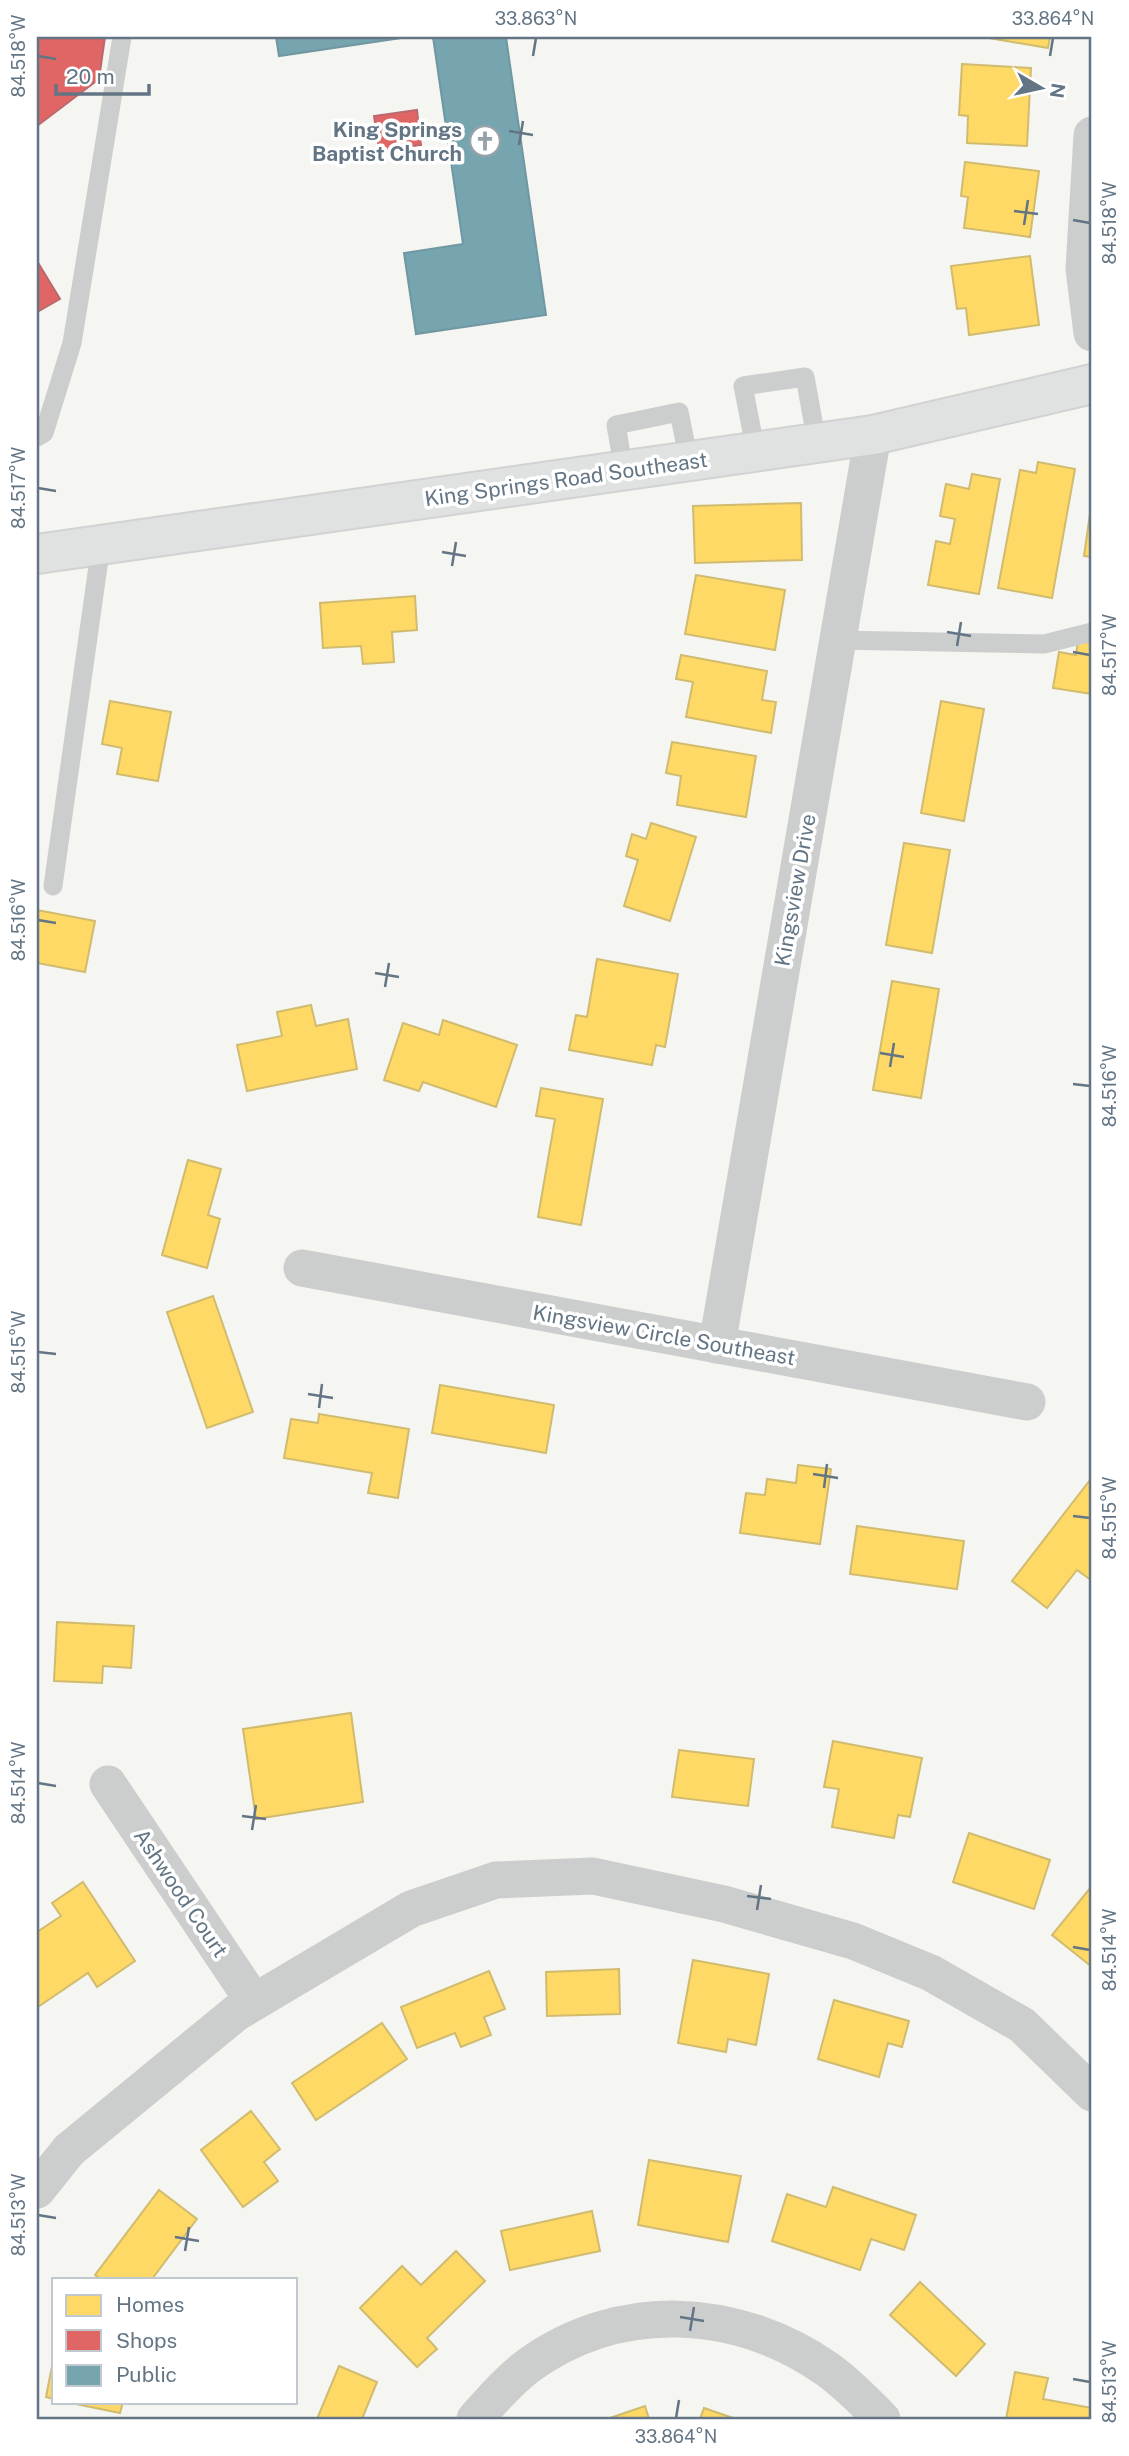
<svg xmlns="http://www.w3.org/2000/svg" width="1129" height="2456" font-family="'Public Sans',sans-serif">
	<rect width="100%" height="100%" fill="#f5f5f2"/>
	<g fill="#ffd966" stroke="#d0bb6f" stroke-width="2">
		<path d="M983,37H1050L1048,48Z"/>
		<path d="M962,64L1031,68L1027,146L967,143L968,116L959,115Z"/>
		<path d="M965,162L1039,171L1030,237L964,228L968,197L961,196Z"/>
		<path d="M1030,256L1039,325L969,335L966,308L957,309L951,266Z"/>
		<path d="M1038,462L1075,469L1052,598L998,588L1020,470L1036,473Z"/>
		<path d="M972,474L1000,479L979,594L928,585L936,541L950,544L955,519L940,516L946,484L969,489Z"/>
		<path d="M1092,499V557L1084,556Z"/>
		<path d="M801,503L802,560L695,563L693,506Z"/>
		<path d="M696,575L785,590L775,650L685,634Z"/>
		<path d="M415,596L417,630L392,632L394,662L363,664L361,646L323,648L320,603Z"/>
		<path d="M1078,641L1092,643V694L1053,688L1059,652L1076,655Z"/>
		<path d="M681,655L767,671L762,700L776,702L771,733L686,717L693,682L676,679Z"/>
		<path d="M110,701L171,712L158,781L117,774L122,748L102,744Z"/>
		<path d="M941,701L984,709L964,821L921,813Z"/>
		<path d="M672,742L756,756L746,817L677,805L681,776L666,773Z"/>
		<path d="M651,823L696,837L670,921L624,906L638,860L626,856L632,834L646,839Z"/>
		<path d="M904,843L950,850L932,953L886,945Z"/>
		<path d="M37,910L95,921L85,972L37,963Z"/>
		<path d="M597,959L678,974L665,1047L656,1045L652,1065L569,1050L576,1015L587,1017Z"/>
		<path d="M892,981L939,989L921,1098L873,1090Z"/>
		<path d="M311,1005L316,1026L348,1019L357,1069L247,1091L237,1045L282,1036L277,1012Z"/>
		<path d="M443,1020L517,1045L496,1107L423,1082L419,1091L384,1080L403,1023L439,1035Z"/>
		<path d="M541,1088L603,1099L581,1225L538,1217L555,1119L536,1116Z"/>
		<path d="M188,1160L221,1169L208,1215L220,1219L207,1268L162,1255Z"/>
		<path d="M213,1296L253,1412L207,1428L167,1312Z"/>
		<path d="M440,1385L554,1405L546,1453L432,1433Z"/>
		<path d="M319,1414L409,1429L398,1498L368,1493L372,1473L284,1458L291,1419L318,1423Z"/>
		<path d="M798,1465L831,1469L820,1544L740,1533L746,1493L765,1495L767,1479L796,1483Z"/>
		<path d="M1090,1480L1092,1578L1091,1580L1077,1570L1047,1608L1012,1581Z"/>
		<path d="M857,1526L964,1541L957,1589L850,1574Z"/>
		<path d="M57,1622L134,1626L131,1668L103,1666L102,1683L54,1681Z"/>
		<path d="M351,1713L363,1802L256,1819L243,1729Z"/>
		<path d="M833,1741L922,1758L910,1817L898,1815L894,1838L832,1827L839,1789L824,1787Z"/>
		<path d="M679,1750L754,1759L748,1806L672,1797Z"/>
		<path d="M969,1833L1050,1860L1034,1909L953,1882Z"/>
		<path d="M83,1882L135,1961L97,1987L88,1973L38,2007L37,1932L61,1916L52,1903Z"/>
		<path d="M1091,1887L1092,1888V1967L1052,1935Z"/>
		<path d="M693,1960L769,1974L756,2045L728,2039L726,2052L678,2043Z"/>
		<path d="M619,1969L620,2014L547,2016L546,1972Z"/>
		<path d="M489,1971L505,2009L484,2017L491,2035L461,2047L455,2033L417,2048L401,2007Z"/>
		<path d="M834,2000L909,2021L902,2047L888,2043L879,2077L818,2059Z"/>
		<path d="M382,2023L407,2059L316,2120L292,2083Z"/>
		<path d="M251,2111L280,2149L264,2162L278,2181L243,2207L201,2150Z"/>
		<path d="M649,2160L741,2176L728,2242L638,2225Z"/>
		<path d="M833,2187L916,2215L904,2250L871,2239L860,2270L772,2241L787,2194L826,2207Z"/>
		<path d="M159,2190L197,2219L152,2279H101L95,2275Z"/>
		<path d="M592,2211L600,2251L510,2270L501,2231Z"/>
		<path d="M456,2251L485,2281L427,2338L437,2349L417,2367L360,2308L402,2266L421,2285Z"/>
		<path d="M920,2282L985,2344L956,2376L890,2315Z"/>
		<path d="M54,2356V2399L46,2397Z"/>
		<path d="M339,2366L377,2382L362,2419H317Z"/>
		<path d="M1015,2372L1048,2378L1043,2399L1092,2408V2419H1006Z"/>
		<path d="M66,2402H123L120,2413Z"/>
		<path d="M645,2406L649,2419H607Z"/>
		<path d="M704,2408L736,2419H700Z"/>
	</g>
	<g fill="#e06666" stroke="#ba6a6f" stroke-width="2">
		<path d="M37,37H105L99,79L37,126Z"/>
		<path d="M417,110L421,145L379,150L374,116Z"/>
		<path d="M37,261L60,299L37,312Z"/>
	</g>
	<g fill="#76a5af" stroke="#7097a2" stroke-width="2">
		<path d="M276,37H408L279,56Z"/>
		<path d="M433,37H506L546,315L416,334L404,253L463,244Z"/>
	</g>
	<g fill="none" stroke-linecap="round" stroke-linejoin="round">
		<g stroke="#d1d3d2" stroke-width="42">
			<path id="secondary" d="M37,554L873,435L1092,384"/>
		</g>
		<g stroke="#cccece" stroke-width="19">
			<path d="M37,437L44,433L72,343L122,37"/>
			<path d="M756,452L743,386L805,377L817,443"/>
			<path d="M624,471L616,425L679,412L689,461"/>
			<path d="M838,640L1044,644L1092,632"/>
			<path d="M53,886L101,545"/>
		</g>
		<g stroke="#cccece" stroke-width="37">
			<path d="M1092,135L1084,269L1092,333"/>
			<path d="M302,1268L1027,1402"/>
			<path d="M717,1345L873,435"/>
			<path d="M108,1784L254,2002"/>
			<path d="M37,2190L69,2150L236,2013L411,1909L496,1880L593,1876L724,1904L853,1941L931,1973L1022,2025L1092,2093"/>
			<path d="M475,2419C491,2401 508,2381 528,2366C619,2300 736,2306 827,2369C847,2383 865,2402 882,2419"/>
		</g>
		<use href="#secondary" stroke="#e0e1e1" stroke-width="38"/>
	</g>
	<path fill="none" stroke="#637584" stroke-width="2.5" d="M38,56L56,59M533,56L536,38M1050,56L1053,38M509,131L533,135M519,145L523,121M1014,211L1038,214M1073,220L1090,223M1024,225L1028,200M38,488L56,491M442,552L466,556M452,566L456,542M947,632L971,636M957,646L961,622M1073,652L1090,655M38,920L56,923M375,973L399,977M385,987L389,963M880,1053L904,1057M890,1067L894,1043M1073,1084L1090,1086M38,1352L56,1354M308,1394L333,1398M319,1408L322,1384M813,1474L838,1478M824,1488L827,1464M1073,1516L1090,1518M38,1783L56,1786M242,1816L266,1819M252,1830L256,1805M747,1896L771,1899M757,1910L761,1885M1073,1947L1090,1950M38,2215L56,2218M175,2237L199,2241M185,2251L189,2227M680,2317L704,2321M690,2331L694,2307M1073,2379L1090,2382M676,2418L679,2400"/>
	<defs>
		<g id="church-ring" transform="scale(1.575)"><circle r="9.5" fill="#fff" stroke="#96a2aa" stroke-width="1.5"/><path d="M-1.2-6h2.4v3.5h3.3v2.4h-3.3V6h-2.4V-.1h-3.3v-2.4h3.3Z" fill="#96a2aa"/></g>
	</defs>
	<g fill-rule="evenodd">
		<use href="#church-ring" x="485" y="141"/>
	</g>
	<g text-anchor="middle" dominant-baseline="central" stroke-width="7" stroke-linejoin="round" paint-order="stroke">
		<g font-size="21" font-weight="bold" fill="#637584" stroke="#fff" text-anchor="end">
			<text x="462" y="129">King Springs<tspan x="462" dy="24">Baptist Church</tspan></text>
		</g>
		<g font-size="21" fill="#637584" stroke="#fff">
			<text transform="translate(566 479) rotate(-8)">King Springs Road Southeast</text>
			<text transform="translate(795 890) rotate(-80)">Kingsview Drive</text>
			<text transform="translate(664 1335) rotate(10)">Kingsview Circle Southeast</text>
			<text transform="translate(181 1893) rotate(56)">Ashwood Court</text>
		</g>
	</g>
	<rect width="1129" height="2456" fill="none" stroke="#ffffff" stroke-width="77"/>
	<rect x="52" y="2278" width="245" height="126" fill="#ffffff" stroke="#c1c8ce" stroke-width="2"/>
	<rect x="66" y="2295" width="35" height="21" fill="#ffd966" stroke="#c1c8ce" stroke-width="2"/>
	<text x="116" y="2312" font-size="21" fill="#637584">Homes</text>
	<rect x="66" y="2330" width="35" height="21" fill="#e06666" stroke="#c1c8ce" stroke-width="2"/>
	<text x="116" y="2348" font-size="21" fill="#637584">Shops</text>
	<rect x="66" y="2365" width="35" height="21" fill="#76a5af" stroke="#c1c8ce" stroke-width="2"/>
	<text x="116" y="2382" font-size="21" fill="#637584">Public</text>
	<g transform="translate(1041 88) rotate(99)" stroke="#ffffff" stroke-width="5" paint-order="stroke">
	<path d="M0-5L12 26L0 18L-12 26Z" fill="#637584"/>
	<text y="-10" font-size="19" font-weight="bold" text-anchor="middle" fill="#637584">N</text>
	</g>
	<path d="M56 84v10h93v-10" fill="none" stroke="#637584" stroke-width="3.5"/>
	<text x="66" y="84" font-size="21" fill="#637584" stroke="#ffffff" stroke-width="5" paint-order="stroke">20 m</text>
	<rect x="38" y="38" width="1052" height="2380" fill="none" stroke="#637584" stroke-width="2.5"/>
	<g font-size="18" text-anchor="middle" fill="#637584">
		<text x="536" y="25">33.863°N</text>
		<text x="1053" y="25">33.864°N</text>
		<text transform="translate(19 56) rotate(-90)" y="6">84.518°W</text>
		<text transform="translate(1110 223) rotate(-90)" y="6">84.518°W</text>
		<text transform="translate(19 488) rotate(-90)" y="6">84.517°W</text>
		<text transform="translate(1110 655) rotate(-90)" y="6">84.517°W</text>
		<text transform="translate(19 920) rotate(-90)" y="6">84.516°W</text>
		<text transform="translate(1110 1086) rotate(-90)" y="6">84.516°W</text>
		<text transform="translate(19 1352) rotate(-90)" y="6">84.515°W</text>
		<text transform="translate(1110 1518) rotate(-90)" y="6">84.515°W</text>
		<text transform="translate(19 1783) rotate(-90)" y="6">84.514°W</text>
		<text transform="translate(1110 1950) rotate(-90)" y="6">84.514°W</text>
		<text transform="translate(19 2215) rotate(-90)" y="6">84.513°W</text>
		<text transform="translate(1110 2382) rotate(-90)" y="6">84.513°W</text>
		<text x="676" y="2443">33.864°N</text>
	</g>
</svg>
